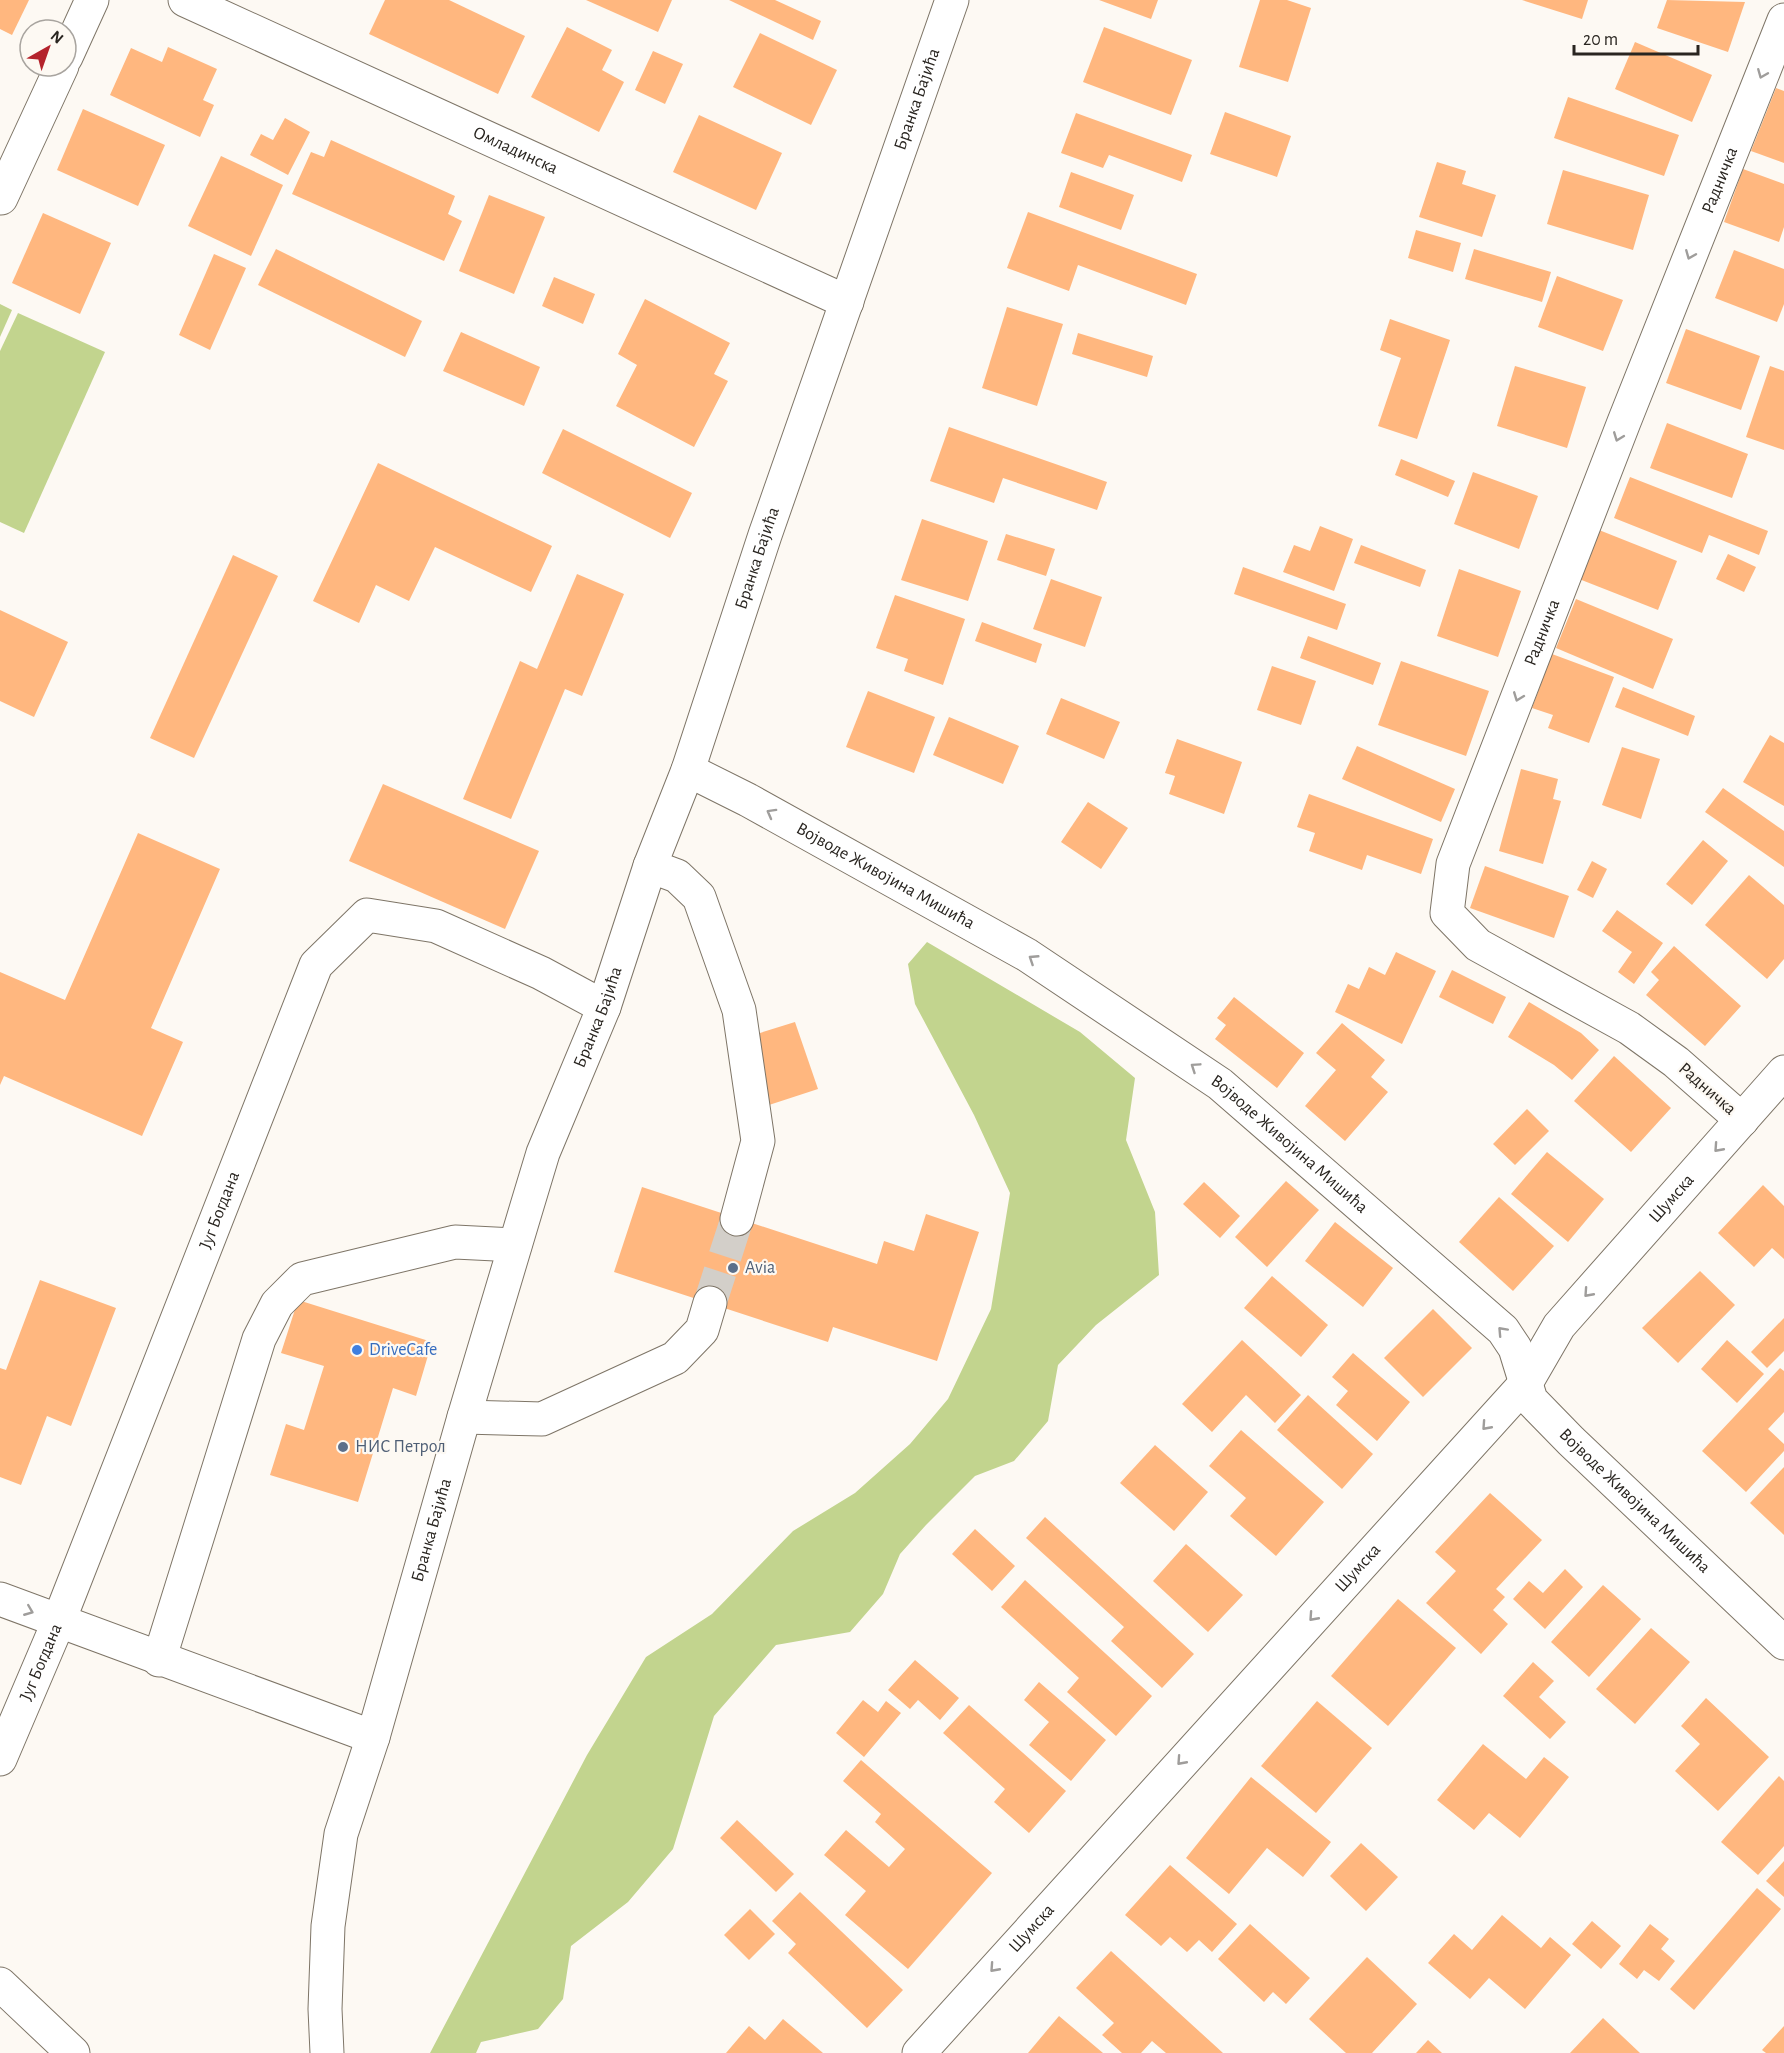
<svg xmlns="http://www.w3.org/2000/svg" width="1784" height="2053" font-family="'Alegreya Sans',sans-serif">
	<rect width="100%" height="100%" fill="#fdf9f3"/>
	<g fill="#c2d48e">
		<path d="M0,304L12,310L0,337Z"/>
		<path d="M18,313L105,352L24,533L0,522V351Z"/>
		<path d="M927,942L1080,1032L1135,1078L1126,1140L1155,1212L1159,1275L1096,1325L1058,1365L1048,1421L1014,1461L975,1476L926,1525L900,1554L883,1594L850,1632L776,1645L714,1716L673,1849L628,1902L571,1946L563,1999L538,2029L481,2042L476,2053H430L587,1755L646,1657L712,1614L793,1531L855,1493L910,1444L948,1399L991,1309L1010,1193L974,1115L915,1004L908,964Z"/>
	</g>
	<g fill="#ffb77f">
		<path d="M0,0H29L12,35L0,29Z"/>
		<path d="M385,0H449L525,36L498,94L369,34Z"/>
		<path d="M586,0H672L658,32Z"/>
		<path d="M729,0H775L821,21L813,40Z"/>
		<path d="M1099,0H1158L1151,19Z"/>
		<path d="M1260,0H1287L1311,8L1288,82L1239,67Z"/>
		<path d="M1522,0H1588L1582,19Z"/>
		<path d="M1667,0L1745,2L1728,52L1657,28Z"/>
		<path d="M567,27L612,50L602,70L624,82L599,132L531,97Z"/>
		<path d="M1104,27L1192,60L1171,115L1083,82Z"/>
		<path d="M760,33L837,70L811,125L733,87Z"/>
		<path d="M1635,42L1712,75L1692,122L1615,89Z"/>
		<path d="M168,47L217,69L203,100L214,105L200,137L110,95L131,48L162,62Z"/>
		<path d="M653,51L683,64L665,104L635,90Z"/>
		<path d="M1776,88L1784,91V163L1751,151Z"/>
		<path d="M1568,97L1679,135L1664,176L1554,138Z"/>
		<path d="M83,109L165,145L138,206L57,170Z"/>
		<path d="M1225,112L1291,136L1277,177L1210,154Z"/>
		<path d="M1076,113L1192,155L1182,182L1109,155L1103,168L1061,153Z"/>
		<path d="M699,115L782,153L756,210L673,172Z"/>
		<path d="M285,118L310,132L288,175L250,155L261,134L273,140Z"/>
		<path d="M331,140L455,196L448,214L462,221L444,261L292,194L311,152L324,157Z"/>
		<path d="M221,156L283,185L251,256L188,226Z"/>
		<path d="M1437,162L1466,171L1462,184L1496,195L1482,237L1419,217Z"/>
		<path d="M1743,169L1784,184V227L1779,242L1724,222Z"/>
		<path d="M1563,170L1649,195L1633,250L1547,224Z"/>
		<path d="M1071,172L1134,195L1121,230L1059,207Z"/>
		<path d="M489,195L545,217L514,294L459,271Z"/>
		<path d="M1028,212L1197,274L1186,305L1078,265L1069,291L1007,268Z"/>
		<path d="M43,213L111,243L80,314L12,283Z"/>
		<path d="M1416,230L1461,243L1453,272L1408,258Z"/>
		<path d="M276,249L422,321L405,357L258,285Z"/>
		<path d="M1474,249L1551,272L1542,302L1465,279Z"/>
		<path d="M1734,250L1784,269V304L1777,322L1715,298Z"/>
		<path d="M214,254L246,268L210,350L179,335Z"/>
		<path d="M1557,276L1623,300L1603,351L1538,327Z"/>
		<path d="M554,277L595,294L583,324L542,306Z"/>
		<path d="M645,299L730,343L714,374L728,381L694,447L616,406L637,365L618,354Z"/>
		<path d="M1007,307L1063,324L1037,406L982,388Z"/>
		<path d="M1390,319L1450,340L1417,439L1378,426L1401,358L1380,350Z"/>
		<path d="M1686,329L1760,356L1741,410L1666,383Z"/>
		<path d="M461,332L540,367L524,406L443,371Z"/>
		<path d="M1078,333L1153,356L1147,377L1072,354Z"/>
		<path d="M1515,366L1586,387L1567,448L1497,426Z"/>
		<path d="M1770,366L1784,371V450L1746,437Z"/>
		<path d="M1667,423L1748,454L1732,498L1650,468Z"/>
		<path d="M949,427L1107,482L1097,510L1003,478L994,503L930,481Z"/>
		<path d="M563,429L692,493L670,538L542,473Z"/>
		<path d="M1401,459L1455,481L1448,497L1395,475Z"/>
		<path d="M378,463L552,546L531,592L435,547L409,601L376,585L359,623L313,601Z"/>
		<path d="M1473,472L1538,496L1519,549L1454,524Z"/>
		<path d="M1630,477L1768,531L1759,555L1709,535L1702,553L1614,518Z"/>
		<path d="M922,519L988,541L968,601L901,580Z"/>
		<path d="M1320,526L1353,539L1334,591L1283,572L1294,545L1310,551Z"/>
		<path d="M1599,530L1677,561L1658,610L1579,579Z"/>
		<path d="M1006,534L1055,549L1046,576L997,560Z"/>
		<path d="M1361,545L1426,570L1420,587L1354,563Z"/>
		<path d="M1728,554L1756,567L1744,592L1716,579Z"/>
		<path d="M233,555L278,576L194,758L150,738Z"/>
		<path d="M1243,567L1346,604L1337,630L1234,594Z"/>
		<path d="M1459,569L1521,591L1498,657L1437,636Z"/>
		<path d="M577,574L624,594L582,696L565,689L511,819L463,799L520,661L537,669Z"/>
		<path d="M1051,579L1102,597L1085,647L1033,629Z"/>
		<path d="M895,595L965,619L943,685L904,671L908,659L876,648Z"/>
		<path d="M1576,599L1673,639L1653,689L1556,648Z"/>
		<path d="M0,610L68,642L34,717L0,701Z"/>
		<path d="M982,622L1042,644L1036,663L975,641Z"/>
		<path d="M1308,636L1381,663L1373,685L1300,658Z"/>
		<path d="M1552,654L1614,677L1589,743L1548,728L1553,715L1532,708Z"/>
		<path d="M1401,661L1489,691L1466,756L1378,725Z"/>
		<path d="M1272,666L1316,681L1301,725L1257,710Z"/>
		<path d="M1623,687L1695,716L1688,736L1615,707Z"/>
		<path d="M868,691L935,717L914,773L846,747Z"/>
		<path d="M1061,698L1120,722L1104,759L1046,734Z"/>
		<path d="M949,717L1019,746L1003,784L933,755Z"/>
		<path d="M1770,735L1784,743V806L1743,782Z"/>
		<path d="M1177,739L1242,762L1224,814L1169,794L1175,776L1165,773Z"/>
		<path d="M1357,746L1455,789L1441,822L1342,779Z"/>
		<path d="M1622,747L1660,759L1641,819L1602,805Z"/>
		<path d="M1521,769L1558,779L1553,799L1561,801L1543,864L1499,851Z"/>
		<path d="M383,784L539,851L505,929L349,861Z"/>
		<path d="M1723,788L1784,831V867L1705,812Z"/>
		<path d="M1309,794L1433,839L1421,874L1367,855L1362,870L1309,851L1315,833L1297,827Z"/>
		<path d="M1088,802L1128,828L1101,869L1061,842Z"/>
		<path d="M138,833L220,869L151,1028L183,1042L142,1136L4,1076L0,1085V972L65,1000Z"/>
		<path d="M1703,840L1728,861L1692,905L1666,884Z"/>
		<path d="M1592,861L1607,869L1593,898L1577,890Z"/>
		<path d="M1485,866L1569,896L1554,938L1470,908Z"/>
		<path d="M1749,875L1784,905V959L1767,979L1705,925Z"/>
		<path d="M1617,910L1663,943L1634,984L1618,972L1632,952L1602,931Z"/>
		<path d="M1674,946L1741,1006L1705,1046L1646,995L1659,980L1651,972Z"/>
		<path d="M1396,952L1436,971L1402,1044L1335,1012L1348,984L1359,989L1369,967L1385,975Z"/>
		<path d="M1452,970L1506,997L1493,1024L1439,997Z"/>
		<path d="M1234,997L1304,1053L1277,1088L1215,1039L1226,1025L1217,1018Z"/>
		<path d="M1529,1002L1581,1033L1599,1050L1572,1080L1554,1065L1508,1037Z"/>
		<path d="M795,1022L818,1089L769,1105L747,1037Z"/>
		<path d="M1342,1023L1385,1060L1371,1077L1388,1092L1345,1141L1305,1106L1336,1070L1316,1053Z"/>
		<path d="M1614,1056L1671,1108L1631,1152L1574,1101Z"/>
		<path d="M1527,1109L1549,1131L1515,1165L1493,1144Z"/>
		<path d="M1547,1152L1604,1199L1568,1242L1511,1194Z"/>
		<path d="M1286,1181L1319,1210L1267,1267L1235,1237Z"/>
		<path d="M1204,1182L1240,1216L1220,1238L1183,1204Z"/>
		<path d="M1763,1185L1784,1206V1259L1772,1248L1754,1267L1718,1233Z"/>
		<path d="M642,1187L877,1264L884,1241L914,1251L926,1214L979,1232L937,1361L833,1327L828,1342L614,1272Z"/>
		<path d="M1499,1197L1554,1246L1513,1291L1459,1242Z"/>
		<path d="M1335,1222L1393,1268L1363,1307L1305,1261Z"/>
		<path d="M1700,1271L1735,1305L1678,1363L1642,1328Z"/>
		<path d="M1272,1276L1328,1325L1301,1357L1244,1308Z"/>
		<path d="M40,1280L116,1308L71,1426L47,1416L21,1485L0,1477V1368L6,1370Z"/>
		<path d="M298,1300L432,1342L416,1396L393,1388L358,1502L270,1475L286,1424L304,1430L324,1366L281,1353Z"/>
		<path d="M1433,1309L1472,1348L1423,1397L1384,1358Z"/>
		<path d="M1784,1318V1351L1767,1368L1751,1352Z"/>
		<path d="M1242,1340L1301,1395L1275,1423L1246,1395L1212,1432L1182,1404Z"/>
		<path d="M1727,1340L1764,1374L1737,1403L1701,1369Z"/>
		<path d="M1353,1353L1410,1402L1377,1441L1336,1405L1348,1391L1332,1377Z"/>
		<path d="M1780,1368L1784,1371V1412L1768,1429L1784,1444V1451L1746,1492L1702,1451Z"/>
		<path d="M1308,1395L1373,1454L1342,1489L1277,1430Z"/>
		<path d="M1241,1430L1324,1502L1276,1556L1230,1516L1246,1498L1209,1466Z"/>
		<path d="M1155,1445L1208,1492L1174,1531L1120,1483Z"/>
		<path d="M1784,1467V1535L1750,1503Z"/>
		<path d="M1490,1493L1542,1540L1496,1589L1505,1597L1493,1610L1508,1624L1481,1654L1426,1603L1456,1571L1435,1552Z"/>
		<path d="M1045,1517L1194,1654L1162,1688L1111,1641L1124,1627L1026,1538Z"/>
		<path d="M975,1529L1015,1566L992,1591L952,1554Z"/>
		<path d="M1186,1544L1243,1595L1208,1632L1153,1581Z"/>
		<path d="M1565,1569L1583,1587L1545,1629L1513,1599L1529,1581L1543,1593Z"/>
		<path d="M1025,1580L1152,1696L1116,1736L1067,1692L1079,1678L1001,1607Z"/>
		<path d="M1603,1585L1641,1619L1589,1677L1551,1642Z"/>
		<path d="M1398,1599L1456,1648L1388,1726L1331,1676Z"/>
		<path d="M1651,1628L1690,1662L1635,1724L1596,1689Z"/>
		<path d="M915,1660L959,1698L940,1720L918,1700L910,1709L888,1690Z"/>
		<path d="M1533,1662L1554,1681L1539,1697L1566,1722L1550,1739L1503,1696Z"/>
		<path d="M1039,1682L1106,1740L1071,1781L1029,1745L1049,1722L1024,1700Z"/>
		<path d="M1706,1698L1769,1757L1718,1811L1675,1771L1700,1744L1681,1726Z"/>
		<path d="M863,1700L878,1712L886,1701L901,1713L864,1757L836,1733Z"/>
		<path d="M1317,1701L1372,1748L1316,1813L1261,1766Z"/>
		<path d="M969,1705L1066,1791L1029,1833L994,1802L1005,1789L943,1733Z"/>
		<path d="M1483,1744L1526,1779L1544,1757L1569,1777L1520,1838L1489,1813L1474,1830L1437,1800Z"/>
		<path d="M861,1760L992,1873L908,1969L845,1915L866,1891L824,1855L846,1830L889,1867L905,1849L875,1822L881,1814L843,1781Z"/>
		<path d="M1779,1776L1784,1781V1846L1758,1875L1721,1842Z"/>
		<path d="M1251,1777L1331,1842L1303,1877L1267,1848L1229,1894L1186,1858Z"/>
		<path d="M737,1820L794,1874L776,1892L720,1838Z"/>
		<path d="M1361,1843L1398,1877L1366,1911L1330,1876Z"/>
		<path d="M1784,1861V1897L1766,1881Z"/>
		<path d="M1170,1865L1237,1924L1212,1952L1199,1940L1187,1952L1170,1937L1161,1946L1125,1915Z"/>
		<path d="M1757,1888L1781,1909L1694,2010L1670,1989Z"/>
		<path d="M800,1892L903,1990L867,2028L788,1953L796,1944L772,1921Z"/>
		<path d="M750,1909L775,1934L749,1960L724,1935Z"/>
		<path d="M1502,1915L1541,1948L1550,1937L1571,1955L1525,2009L1489,1978L1470,1999L1428,1963L1454,1934L1472,1950Z"/>
		<path d="M1592,1921L1621,1946L1601,1969L1572,1944Z"/>
		<path d="M1250,1924L1310,1978L1286,2004L1273,1992L1264,2002L1218,1959Z"/>
		<path d="M1650,1924L1669,1939L1661,1949L1675,1961L1659,1981L1644,1970L1637,1979L1619,1964Z"/>
		<path d="M1111,1951L1223,2053H1166L1152,2041L1141,2053H1122L1102,2035L1114,2023L1076,1988Z"/>
		<path d="M1367,1957L1417,2004L1372,2053H1346L1309,2019Z"/>
		<path d="M1059,2016L1103,2053H1028Z"/>
		<path d="M1603,2018L1640,2053H1570Z"/>
		<path d="M783,2019L823,2053H726L749,2026L765,2040Z"/>
		<path d="M1784,2026V2053H1766L1762,2050Z"/>
		<path d="M1428,2040L1442,2053H1416Z"/>
	</g>
	<g fill="none" stroke-linecap="round" stroke-linejoin="round">
		<path stroke="#d3cfc9" stroke-width="33" stroke-dasharray="33 16" stroke-linecap="butt" d="M710,1303L737,1219"/>
		<g stroke="#7e7567" stroke-width="35">
			<g id="minor">
				<path id="s1" d="M185,0L847,302"/>
				<path d="M66,57L92,0"/>
				<path d="M1,198L62,66"/>
				<path id="s2" d="M688,770L748,800L1027,955L1220,1084L1503,1330L1515,1348L1531,1400L1571,1441L1784,1643"/>
				<path d="M650,866L677,876L699,897L739,1010L758,1141L737,1219"/>
				<path id="s3" d="M1742,1120L1676,1062L1629,1028L1478,945L1447,913L1453,864L1624,422L1784,20"/>
				<path d="M464,1417L542,1419L675,1358L702,1330L710,1303"/>
				<path d="M0,1599L373,1737"/>
				<path d="M159,1660L259,1339L277,1304L302,1279L455,1242L515,1245"/>
				<path id="s4" d="M0,1759L58,1623L316,965L367,915L436,926L541,973L604,1007"/>
				<path d="M0,1984L73,2053"/>
				<path id="s5" d="M919,2053L1526,1383L1559,1326L1784,1072"/>
			</g>
		</g>
		<g stroke="#7e7567" stroke-width="35">
			<g id="major">
				<path id="s6" d="M327,2053L325,2009L328,1926L341,1834L373,1737L464,1417L527,1206L543,1153L604,1007L650,866L688,770L765,535L952,0"/>
			</g>
		</g>
		<use href="#minor" stroke="#fff" stroke-width="33"/>
		<use href="#major" stroke="#fff" stroke-width="33"/>
	</g>
	<defs><path id="oneway-chevron" d="M-2-3.5L2.5 0L-2 3.5" fill="none" stroke-width="1.6" stroke-linecap="round" stroke-linejoin="round" transform="scale(1.5)"/></defs>
	<g stroke="#9f9d9b">
		<use href="#oneway-chevron" transform="translate(1762 74) rotate(112)"/>
		<use href="#oneway-chevron" transform="translate(1690 255) rotate(112)"/>
		<use href="#oneway-chevron" transform="translate(1618 437) rotate(111)"/>
		<use href="#oneway-chevron" transform="translate(1518 697) rotate(111)"/>
		<use href="#oneway-chevron" transform="translate(771 813) rotate(-151)"/>
		<use href="#oneway-chevron" transform="translate(1033 959) rotate(-147)"/>
		<use href="#oneway-chevron" transform="translate(1195 1067) rotate(-146)"/>
		<use href="#oneway-chevron" transform="translate(1718 1148) rotate(132)"/>
		<use href="#oneway-chevron" transform="translate(1588 1293) rotate(132)"/>
		<use href="#oneway-chevron" transform="translate(1502 1331) rotate(-133)"/>
		<use href="#oneway-chevron" transform="translate(1486 1426) rotate(132)"/>
		<use href="#oneway-chevron" transform="translate(29 1611) rotate(22)"/>
		<use href="#oneway-chevron" transform="translate(1313 1617) rotate(132)"/>
		<use href="#oneway-chevron" transform="translate(1181 1761) rotate(132)"/>
		<use href="#oneway-chevron" transform="translate(994 1968) rotate(132)"/>
	</g>
	<g fill="#5c6f8a" stroke="#fdf9f3" stroke-width="2">
		<circle cx="733" cy="1268" r="6"/>
		<circle cx="343" cy="1447" r="6"/>
	</g>
	<circle fill="#3f7fe0" stroke="#fdf9f3" stroke-width="2" cx="357" cy="1350" r="6"/>
	<g text-anchor="middle" dominant-baseline="central" stroke-width="4.5" stroke-linejoin="round" paint-order="stroke">
		<g font-size="18" fill="#292520" stroke="#fdf9f3">
			<text stroke="none"><textPath href="#s6" startOffset="2049">Бранка Бајића</textPath></text>
			<text stroke="none"><textPath href="#s1" startOffset="363">Омладинска</textPath></text>
			<text stroke="none"><textPath href="#s3" startOffset="1146">Радничка</textPath></text>
			<text stroke="none"><textPath href="#s6" startOffset="1563">Бранка Бајића</textPath></text>
			<text stroke="none"><textPath href="#s3" startOffset="660">Радничка</textPath></text>
			<text stroke="none"><textPath href="#s2" startOffset="224">Војводе Живојина Мишића</textPath></text>
			<text stroke="none"><textPath href="#s6" startOffset="1077">Бранка Бајића</textPath></text>
			<text transform="translate(1707 1089) rotate(41)">Радничка</text>
			<text stroke="none"><textPath href="#s2" startOffset="710">Војводе Живојина Мишића</textPath></text>
			<text stroke="none"><textPath href="#s5" startOffset="1140">Шумска</textPath></text>
			<text stroke="none"><textPath href="#s4" startOffset="591">Југ Богдана</textPath></text>
			<text stroke="none"><textPath href="#s2" startOffset="1214">Војводе Живојина Мишића</textPath></text>
			<text stroke="none"><textPath href="#s6" startOffset="537">Бранка Бајића</textPath></text>
			<text stroke="none"><textPath href="#s5" startOffset="654">Шумска</textPath></text>
			<text stroke="none"><textPath href="#s4" startOffset="105">Југ Богдана</textPath></text>
			<text stroke="none"><textPath href="#s5" startOffset="168">Шумска</textPath></text>
		</g>
		<g font-size="18" fill="#4e5e75" stroke="#fdf9f3" text-anchor="start">
			<text x="745" y="1268">Avia</text>
			<text x="355" y="1447">НИС Петрол</text>
		</g>
		<g font-size="18" fill="#366cbe" stroke="#fdf9f3" text-anchor="start">
			<text x="369" y="1350">DriveCafe</text>
		</g>
	</g>
	<g transform="translate(48 48) rotate(40)"><circle r="28" fill="#fdf9f3" stroke="#a8a49f" stroke-width="1.5"/>
	<path d="M0-4.5L10 22L0 15L-10 22Z" fill="#b4232c"/>
	<text y="-9" font-size="16" font-weight="bold" text-anchor="middle" fill="#292520">N</text>
	</g>
	<path d="M1574 45v9h124v-9" fill="none" stroke="#292520" stroke-width="3"/>
	<text x="1583" y="45" font-size="18" fill="#292520" stroke="#fdf9f3" stroke-width="4.5" paint-order="stroke">20 m</text>
</svg>
